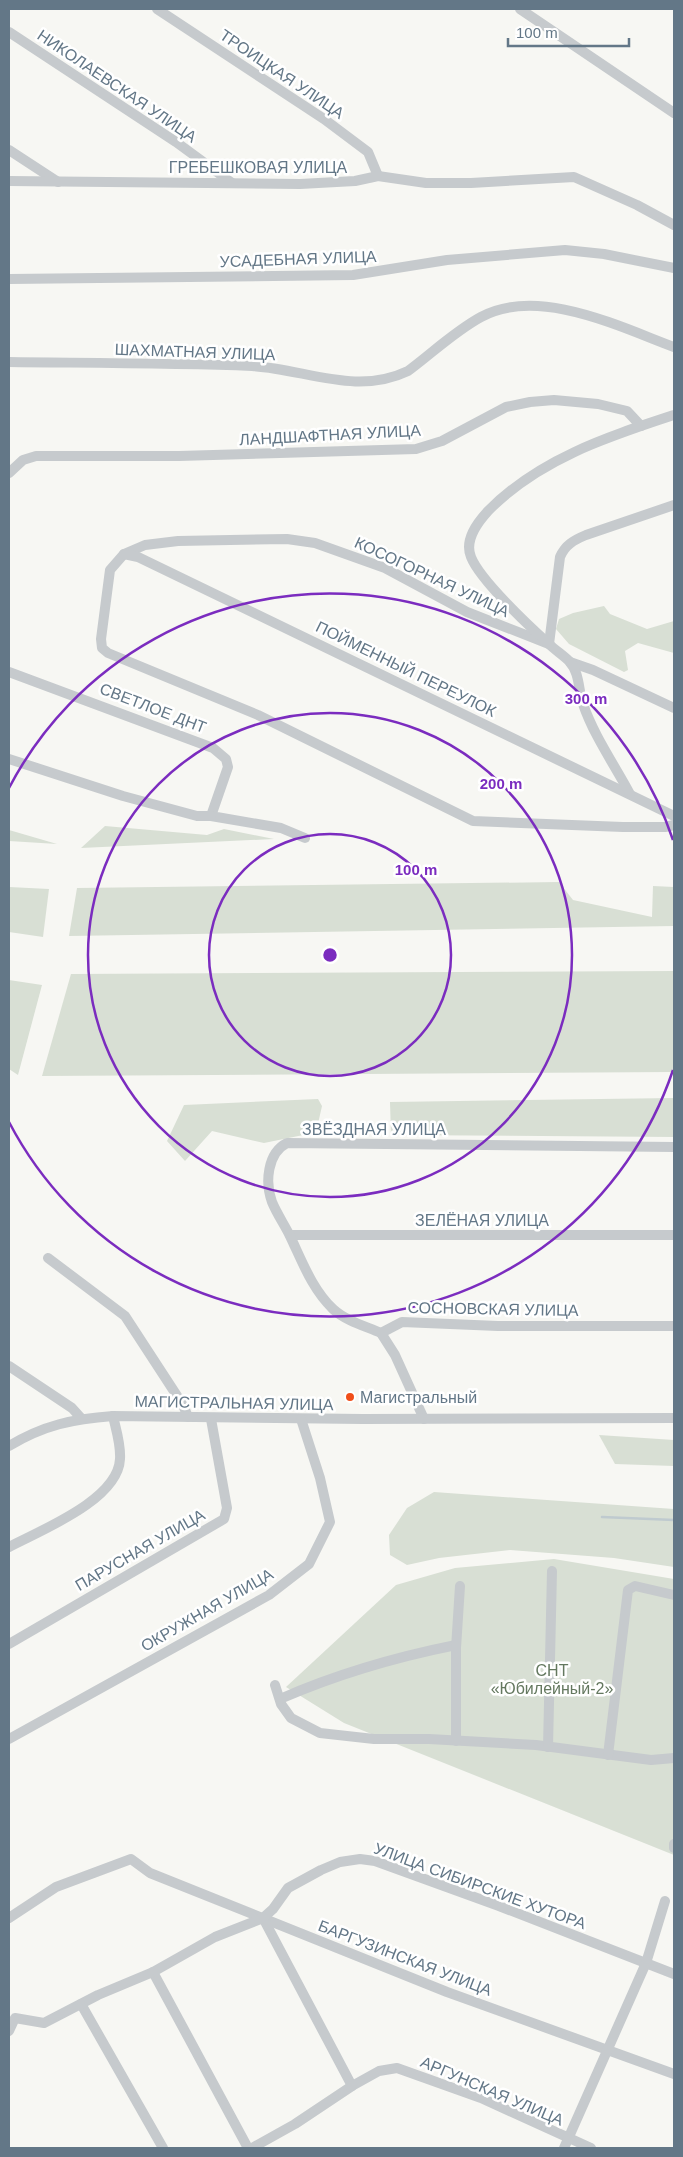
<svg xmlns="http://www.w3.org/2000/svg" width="683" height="2157" font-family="Arial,sans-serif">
	<rect width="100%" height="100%" fill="#f7f7f3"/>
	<g fill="#d8dfd4">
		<path d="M604,606L610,614L647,629L674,621V653L638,643L625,651L628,670L624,672L569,644L556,629L559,619L573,613Z"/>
		<path d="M105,826L207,835L224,829L274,839L81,848Z"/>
		<path d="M9,830L57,844L9,841Z"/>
		<path d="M559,882L573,900L652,917L653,886L674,887V926L69,936L77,888Z"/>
		<path d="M9,887L49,889L43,937L9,932Z"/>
		<path d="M674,971V1072L42,1076L71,974Z"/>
		<path d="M9,980L42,985L18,1075L9,1069Z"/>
		<path d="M674,1098V1137L391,1135L390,1102Z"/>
		<path d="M318,1099L322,1106L317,1128L313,1133L264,1143L212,1131L185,1161L167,1141L184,1105Z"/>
		<path d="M599,1435L674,1440V1466L615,1464Z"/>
		<path d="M434,1492L674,1509V1567L614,1558L510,1550L439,1558L407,1565L390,1555L389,1535L407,1508Z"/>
		<path d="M554,1559L674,1579V1855L344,1723L286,1687L396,1585L455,1568Z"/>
	</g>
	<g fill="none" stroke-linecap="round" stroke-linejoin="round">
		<path stroke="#bfcacf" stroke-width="2.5" d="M602,1517L674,1520"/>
		<g stroke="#c6cacd" stroke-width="10">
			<path d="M157,9L324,119L368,152L378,176"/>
			<path d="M520,9L674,113"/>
			<path d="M9,32L176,142L232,183"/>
			<path d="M9,150L58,182"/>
			<path d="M9,181L300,184L355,181L378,176L426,183H471L574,177L637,205L674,225"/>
			<path d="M9,279L353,275L447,260L565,250L604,254L674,268"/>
			<path d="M9,362C90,363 171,363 252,366C305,369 356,396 408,371C431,354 455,331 481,317C538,286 620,327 674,347"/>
			<path d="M9,473L23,460L36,456H179L416,449L442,441L506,407L530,402L554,400L598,404L627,411L641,426"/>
			<path d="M674,505L586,535C574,540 565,545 560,557L549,644L467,612L385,568L315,543L287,539L178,541L145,545L124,554L110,570L101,639L102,648L108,653L258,715L473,821L623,827H665L674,825"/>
			<path d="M124,554L138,557L674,816"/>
			<path d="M570,662L593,670L674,708"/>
			<path d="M9,672L213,748L226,759L228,767L211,816L281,828L305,838"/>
			<path d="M9,759L123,796L197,816H211"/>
			<path d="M630,794C614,764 594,736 583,704C578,689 580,673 569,661C563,655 555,650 549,644C529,626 480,580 471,557C464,540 477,523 488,511C539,459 607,437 674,415"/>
			<path d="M290,1235H674"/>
			<path d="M48,1258L125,1316L183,1405L188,1417"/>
			<path d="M381,1333C365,1326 346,1321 333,1309C312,1289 302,1261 290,1236C284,1224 277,1214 272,1202C265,1183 267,1153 287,1143L674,1147"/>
			<path d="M9,1366L72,1408L81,1418"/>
			<path d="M424,1419L395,1355L381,1333L402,1322L498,1326H674"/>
			<path d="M9,1446C44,1425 73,1419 113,1416L363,1419L674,1418"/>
			<path d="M9,1547C41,1530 118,1500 120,1459C121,1444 116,1430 113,1416"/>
			<path d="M9,1644L224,1519L227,1508L211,1419"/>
			<path d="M275,1685L281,1704L291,1718L320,1733L374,1739H429L536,1745L651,1760L674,1758"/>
			<path d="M280,1699C337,1674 396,1657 456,1645"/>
			<path d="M9,1739L269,1595L309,1564L330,1522L320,1478L301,1419"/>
			<path d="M456,1741V1648L460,1586"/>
			<path d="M548,1747L552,1571"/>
			<path d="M608,1755L628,1590L635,1586L674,1595"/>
			<path d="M674,1848V1844"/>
			<path d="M9,1918L56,1887L131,1859L150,1873L447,1992L674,2074"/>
			<path d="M263,1918L352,2086"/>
			<path d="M153,1972L248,2148"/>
			<path d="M81,2004L163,2148"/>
			<path d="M9,2031L15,2018L44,2023L98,1995L153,1972L215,1937L263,1918L273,1909L288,1888L321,1870L340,1862L360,1859L375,1861L499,1906L674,1974"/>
			<path d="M252,2148L295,2124L352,2086L379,2071L397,2068L481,2098L591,2148"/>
			<path d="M564,2148L646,1963L665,1901"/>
		</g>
	</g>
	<g fill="none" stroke="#7b2cbf" stroke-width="2.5">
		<circle cx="330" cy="955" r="121"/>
		<circle cx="330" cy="955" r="242"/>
		<path d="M673 1070A362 362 0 0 1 9 1122M9 788A362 362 0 0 1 673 840"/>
	</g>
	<circle fill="#f04e19" stroke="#fff" stroke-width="2" cx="350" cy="1397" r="5"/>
	<g text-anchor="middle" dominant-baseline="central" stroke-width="5" stroke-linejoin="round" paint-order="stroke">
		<g font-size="16" fill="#637787" stroke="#fff">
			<text transform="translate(282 74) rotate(34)">ТРОИЦКАЯ УЛИЦА</text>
			<text transform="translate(117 86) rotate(34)">НИКОЛАЕВСКАЯ УЛИЦА</text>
			<text x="258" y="167">ГРЕБЕШКОВАЯ УЛИЦА</text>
			<text transform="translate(298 259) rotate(-2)">УСАДЕБНАЯ УЛИЦА</text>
			<text transform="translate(195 352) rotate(2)">ШАХМАТНАЯ УЛИЦА</text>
			<text transform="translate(330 435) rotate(-3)">ЛАНДШАФТНАЯ УЛИЦА</text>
			<text transform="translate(432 577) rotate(25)">КОСОГОРНАЯ УЛИЦА</text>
			<text transform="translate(406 669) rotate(26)">ПОЙМЕННЫЙ ПЕРЕУЛОК</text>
			<text transform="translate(153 708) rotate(21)">СВЕТЛОЕ ДНТ</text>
			<text x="374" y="1129">ЗВЁЗДНАЯ УЛИЦА</text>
			<text x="482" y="1220">ЗЕЛЁНАЯ УЛИЦА</text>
			<text transform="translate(493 1309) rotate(1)">СОСНОВСКАЯ УЛИЦА</text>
			<text transform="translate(234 1403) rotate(1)">МАГИСТРАЛЬНАЯ УЛИЦА</text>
			<text transform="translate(140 1550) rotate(-30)">ПАРУСНАЯ УЛИЦА</text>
			<text transform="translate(207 1610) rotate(-30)">ОКРУЖНАЯ УЛИЦА</text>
			<text transform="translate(480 1886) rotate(20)">УЛИЦА СИБИРСКИЕ ХУТОРА</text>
			<text transform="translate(405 1958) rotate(21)">БАРГУЗИНСКАЯ УЛИЦА</text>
			<text transform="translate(492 2091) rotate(23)">АРГУНСКАЯ УЛИЦА</text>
		</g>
		<g font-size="16" fill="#637787" stroke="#fff" text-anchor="start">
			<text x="360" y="1397">Магистральный</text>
		</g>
		<g font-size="16" fill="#64785f" stroke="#fff">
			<text x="552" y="1670">СНТ<tspan x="552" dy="18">«Юбилейный-2»</tspan></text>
		</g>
	</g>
	<circle cx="330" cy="955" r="8" fill="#7b2cbf" stroke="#fff" stroke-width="2.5"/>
	<g font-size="15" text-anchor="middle" font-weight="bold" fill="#7b2cbf" stroke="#fff" stroke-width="5" stroke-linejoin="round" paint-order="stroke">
		<text x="586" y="704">300 m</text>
		<text x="501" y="789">200 m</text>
		<text x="416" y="875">100 m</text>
	</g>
	<rect width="683" height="2157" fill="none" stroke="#637787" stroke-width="20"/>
	<path d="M508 38v8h121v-8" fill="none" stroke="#637787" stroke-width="2.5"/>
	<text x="516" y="38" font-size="15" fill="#637787" stroke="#ffffff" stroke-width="4" paint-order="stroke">100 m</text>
</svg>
